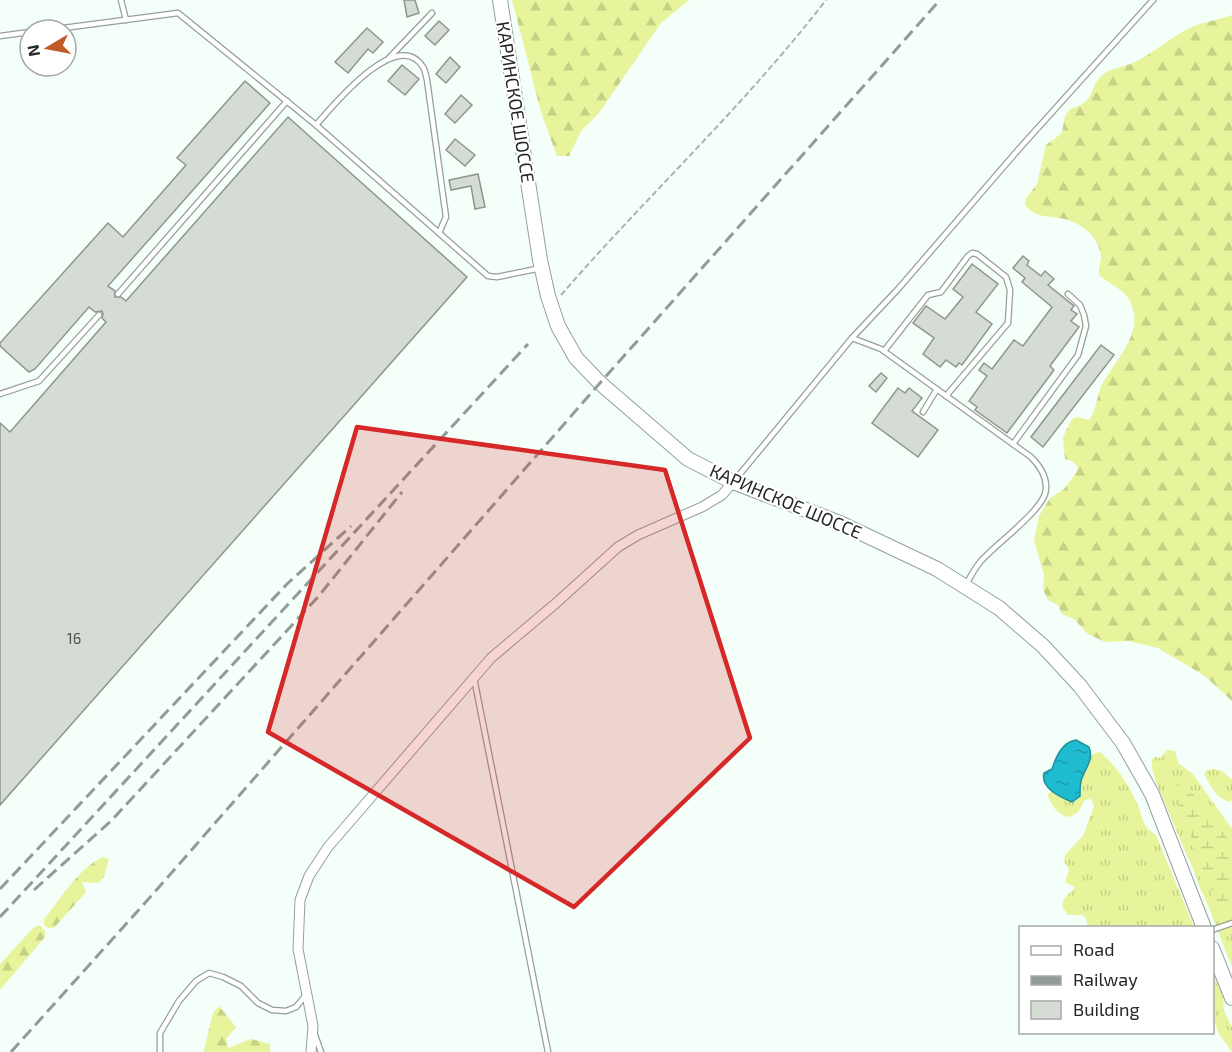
<svg xmlns="http://www.w3.org/2000/svg" width="1232" height="1052" font-family="'Exo 2',sans-serif">
	<defs>
		<pattern id="grass-tufts" width="24" height="20" patternUnits="userSpaceOnUse" patternTransform="scale(1.5)"><rect width="24" height="20" fill="#e7f49c"/><path d="M3 7l-1-3M5 7V3M7 7l1-3M15 17l-1-3M17 17v-4M19 17l1-3" fill="none" stroke="#c6d186"/></pattern>
		<pattern id="forest-firs" width="22" height="20" patternUnits="userSpaceOnUse" patternTransform="scale(1.5)"><rect width="22" height="20" fill="#e7f49c"/><path d="M5 1l3.5 6h-7zM16 11l3.5 6h-7z" fill="#c6d186"/></pattern>
		<pattern id="wetland-marsh" width="20" height="14" patternUnits="userSpaceOnUse" patternTransform="scale(1.5)"><rect width="20" height="14" fill="#e7f49c"/><path d="M1 5h8M5 5V1M11 12h8M15 12V8" fill="none" stroke="#c6d186"/></pattern>
		<pattern id="water-ripples" width="26" height="14" patternUnits="userSpaceOnUse" patternTransform="scale(1.5)"><rect width="26" height="14" fill="#1fbcd1"/><path d="M2 4q2-2 4 0t4 0M15 11q2-2 4 0t4 0" fill="none" stroke="#1b99a9"/></pattern>
	</defs>
	<rect width="100%" height="100%" fill="#f3fff8"/>
	<g fill="url(#grass-tufts)">
		<path d="M1167,750L1175,751L1178,763L1192,773L1232,829V966C1220,940 1213,913 1200,888C1196,878 1194,868 1188,858L1156,782L1152,768V759L1156,757L1160,758Z"/>
		<path d="M1100,752C1115,764 1129,785 1137,803C1144,818 1140,825 1156,835L1194,927H1088L1086,919L1083,915H1068L1062,907L1064,899L1075,887L1065,882L1069,870L1064,861L1065,855L1083,836L1094,806L1091,799L1085,800L1078,812L1070,817C1056,815 1052,805 1047,794C1068,787 1080,754 1100,752Z"/>
		<path d="M1214,769L1222,771L1232,780V800L1229,802C1214,796 1211,786 1204,774L1207,770Z"/>
		<path d="M1213,975L1223,996L1224,1010L1232,1028V1052L1219,1034L1213,1019Z"/>
	</g>
	<g fill="url(#forest-firs)">
		<path d="M512,0H689L661,23L599,113L581,131L569,156H557L541,112Z"/>
		<path d="M1232,15V701L1205,676L1158,648L1129,641L1105,642L1088,634L1074,619L1062,614L1058,605L1048,600L1043,589L1044,575L1034,540L1039,516L1050,498L1064,489L1076,473L1078,467L1072,461L1065,459L1063,437L1072,419L1077,417L1089,420C1098,409 1096,393 1104,381C1120,355 1150,324 1125,294C1118,287 1107,282 1099,275C1098,269 1101,263 1101,257C1100,236 1078,220 1059,218C1046,216 1034,217 1025,205L1026,198L1037,184L1046,145L1062,133L1065,116L1070,109C1100,101 1086,84 1107,72C1116,67 1128,66 1137,61C1154,52 1168,40 1184,31C1198,22 1217,21 1232,15Z"/>
		<path d="M103,857L109,859L104,877L98,883L82,882L86,892L54,928H48L44,925V919C62,898 77,869 103,857Z"/>
		<path d="M40,925L45,931V937L0,990V964L34,927Z"/>
		<path d="M219,1006L236,1027L226,1039L228,1048L251,1039L270,1044V1052H205L204,1050L213,1013Z"/>
	</g>
	<path fill="url(#wetland-marsh)" d="M1177,784L1188,788L1232,844V925L1212,893L1175,795Z"/>
	<path fill="url(#water-ripples)" stroke="#208f9d" stroke-width="1.5" d="M1076,740L1089,747C1094,760 1085,768 1081,781C1080,785 1080,791 1080,796L1072,802C1060,797 1040,788 1044,773L1052,769C1056,757 1062,742 1076,740Z"/>
	<g fill="#d5dcd3" stroke="#8f968d" stroke-width="1.5">
		<path d="M404,0H415L419,13L407,17Z"/>
		<path d="M439,21L449,30L435,45L425,36Z"/>
		<path d="M367,28L383,42L373,53L368,49L348,73L335,62Z"/>
		<path d="M450,57L460,67L446,83L436,74Z"/>
		<path d="M402,65L419,79L405,95L388,81Z"/>
		<path d="M245,81L270,103L108,286L115,291V297H121L126,301L288,117L467,277L0,805V423L10,432L106,322L102,318L103,314L102,311L95,312L89,307L35,369L29,372L0,346V343L108,223L123,237L186,165L177,158Z"/>
		<path d="M461,95L472,105L455,123L445,114Z"/>
		<path d="M455,139L475,155L465,166L446,150Z"/>
		<path d="M478,174L485,207L475,209L471,186L451,190L449,180Z"/>
		<path d="M1023,256L1029,261L1027,265L1041,276L1045,271L1054,279L1048,285L1074,306L1071,310L1077,314L1071,321L1079,327L1050,366L1054,370L1007,433L975,410L977,407L969,401L987,376L979,370L984,363L992,369L1014,340L1023,346L1052,307L1022,282L1025,278L1013,268Z"/>
		<path d="M972,264L998,284L976,312L992,324L962,365L959,363L956,367L946,360L940,367L923,354L934,338L913,323L926,306L945,319L963,297L953,289Z"/>
		<path d="M1101,345L1114,355L1043,447L1031,437Z"/>
		<path d="M881,373L887,378L876,392L869,386Z"/>
		<path d="M898,388L905,393L909,388L922,398L912,411L938,430L918,457L872,423Z"/>
	</g>
	<g fill="none" stroke-linecap="round" stroke-linejoin="round">
		<g stroke="#96a09a" stroke-width="7">
			<g id="lane">
				<path d="M121,0L126,20"/>
				<path d="M48,30L178,13L316,125L488,276L497,277L541,268"/>
				<path d="M0,36L30,32"/>
				<path d="M389,58L432,13"/>
				<path d="M316,125C332,107 397,26 423,67C425,70 426,76 427,80L446,217L439,233"/>
				<path d="M118,294L287,101"/>
				<path d="M852,338L881,349L1031,457C1041,467 1049,479 1045,494C1038,514 996,544 981,561C975,568 970,577 966,585"/>
				<path d="M884,351L928,295L941,292L968,256L972,253L977,254L1006,277L1010,290L1008,323L946,396"/>
				<path d="M0,394L39,381L99,315"/>
				<path d="M923,412L937,389"/>
				<path d="M1013,444L1078,355L1086,326L1084,315L1080,305L1068,294"/>
				<path d="M735,480L852,338L899,288L1018,150L1153,0"/>
				<path d="M474,678L548,1052"/>
				<path d="M1212,930L1232,923"/>
				<path d="M315,1035L321,1052"/>
				<path d="M160,1052V1033L179,1001L196,981L209,973L223,977L241,986L258,1003L272,1010L286,1011L296,1007L306,995"/>
			</g>
		</g>
		<g stroke="#96a09a" stroke-width="11">
			<path id="street" d="M311,1052L313,1026L298,949L300,900L309,876L328,847L491,658L555,604L618,547L638,535L702,507L722,495L733,482"/>
		</g>
		<g stroke="#96a09a" stroke-width="16">
			<g id="secondary">
				<path d="M500,0L540,260L548,296L558,326L576,358L600,383L688,459L733,482L840,523L937,569L999,608L1043,646L1080,686L1123,743L1152,794L1204,928"/>
				<path d="M1212,948L1232,998"/>
			</g>
		</g>
		<path stroke="#aab4ae" stroke-width="2" stroke-dasharray="6 3" stroke-linecap="butt" d="M561,295C648,195 745,105 826,0"/>
		<use href="#lane" stroke="#fff" stroke-width="4.5"/>
		<use href="#street" stroke="#fff" stroke-width="9"/>
		<use href="#secondary" stroke="#fff" stroke-width="14"/>
		<g stroke="#939b96" stroke-width="3" stroke-dasharray="12 6" stroke-linecap="butt">
			<path d="M0,889L287,584L351,526"/>
			<path d="M34,890L111,821L318,597L402,492"/>
			<path d="M0,917L528,344"/>
			<path d="M11,1052L153,894L600,383L940,0"/>
		</g>
	</g>
	<path fill="#d62828" fill-opacity="0.2" stroke="#d62828" stroke-width="4.5" stroke-linejoin="round" d="M357,427L665,470L750,738L574,907L268,732Z"/>
	<g text-anchor="middle" dominant-baseline="central" stroke-width="4.5" stroke-linejoin="round" paint-order="stroke">
		<g font-size="15" fill="#505450">
			<text x="74" y="638">16</text>
		</g>
		<g font-size="18" fill="#232725" stroke="#fff">
			<text transform="translate(516 102) rotate(81)">КАРИНСКОЕ ШОССЕ</text>
			<text transform="translate(786 501) rotate(23)">КАРИНСКОЕ ШОССЕ</text>
		</g>
	</g>
	<rect x="1019" y="926" width="195" height="108" fill="#ffffff" stroke="#a7a9a8" stroke-width="1.5"/>
	<rect x="1031" y="946" width="30" height="9" fill="#ffffff" stroke="#a7a9a8" stroke-width="1.5"/>
	<text x="1073" y="956" font-size="18" fill="#232725">Road</text>
	<rect x="1031" y="976" width="30" height="9" fill="#939b96" stroke="#a7a9a8" stroke-width="1.5"/>
	<text x="1073" y="986" font-size="18" fill="#232725">Railway</text>
	<rect x="1031" y="1001" width="30" height="18" fill="#d5dcd3" stroke="#a7a9a8" stroke-width="1.5"/>
	<text x="1073" y="1016" font-size="18" fill="#232725">Building</text>
	<g transform="translate(48 48) rotate(260)"><circle r="28" fill="#ffffff" stroke="#a7a9a8" stroke-width="1.5"/>
	<path d="M0-4.5L10 22L0 15L-10 22Z" fill="#c05b28"/>
	<text y="-9" font-size="16" font-weight="bold" text-anchor="middle" fill="#232725">N</text>
	</g>
</svg>
